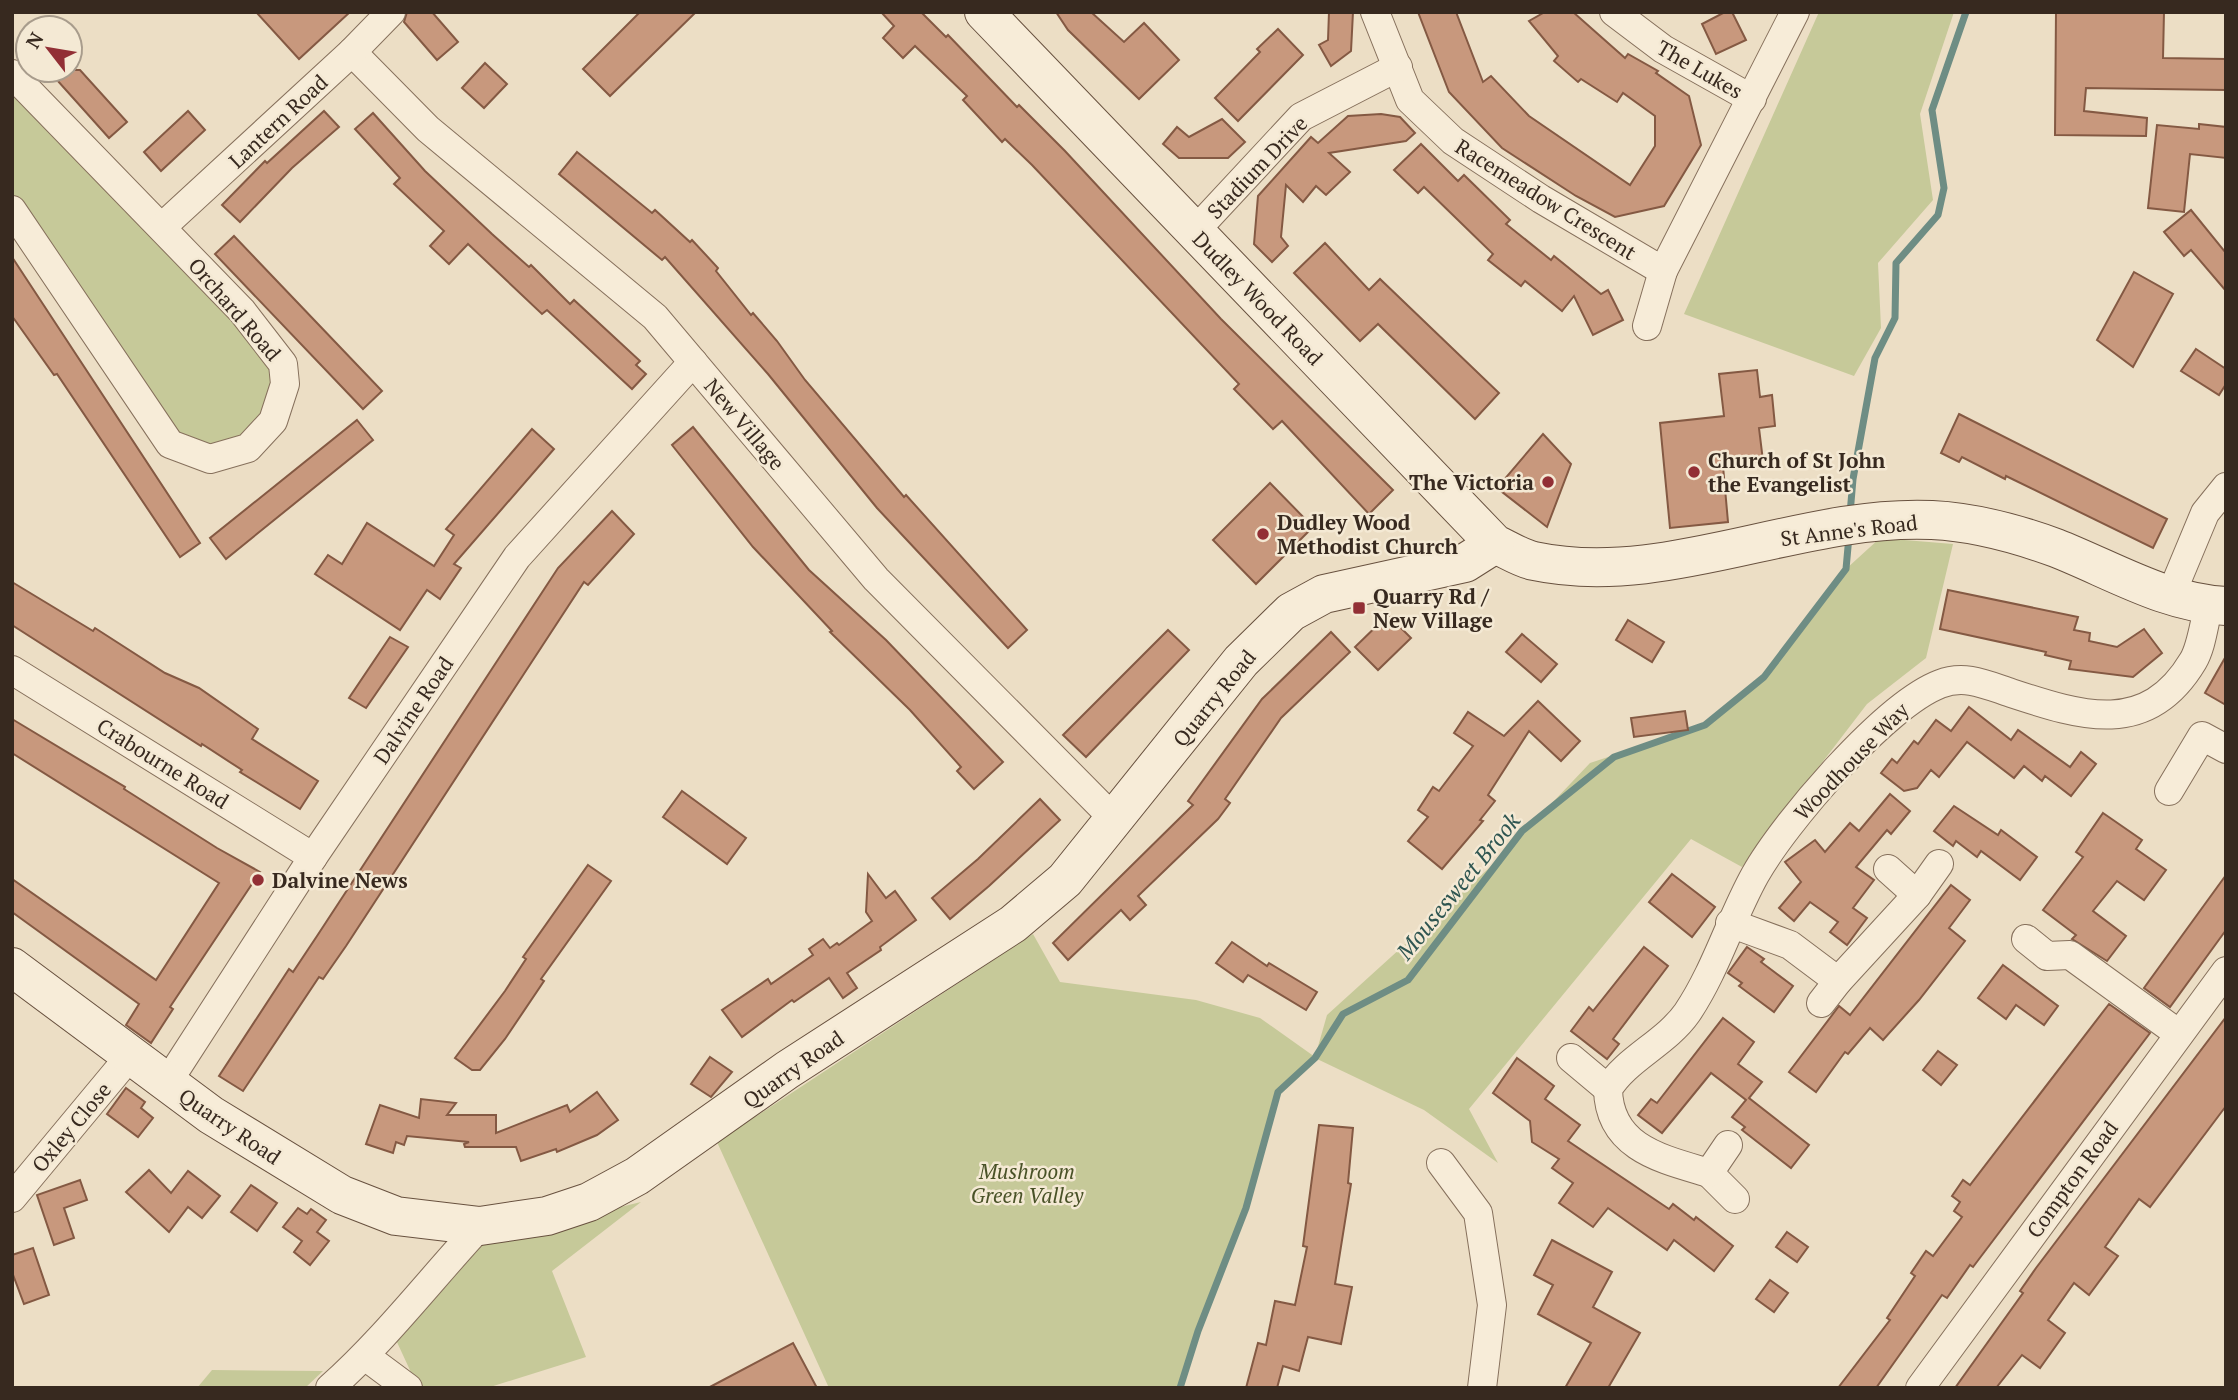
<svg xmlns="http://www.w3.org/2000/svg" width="2238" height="1400" font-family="'PT Serif',serif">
	<rect width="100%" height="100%" fill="#ecdec5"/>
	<g fill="#c6c999">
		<path d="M1819,12H1954L1920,114L1933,200L1878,263L1881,328L1854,376L1684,314Z"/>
		<path d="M12,88L271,363L272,400L247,434L224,444H201L180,435L136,379L12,193Z"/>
		<path d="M1880,538L1953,544L1926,658L1867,704L1742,867L1691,839L1469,1109L1498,1163L1424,1110L1315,1058L1278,1092L1246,1208L1198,1331L1182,1388H829L717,1142L1033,934L1060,982L1196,1000L1260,1018L1315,1057L1327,1015L1498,860L1590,763L1705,725L1764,677L1846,569Z"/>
		<path d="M641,1202L552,1271L586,1357L487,1388H424L415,1381L396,1340L486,1240Z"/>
		<path d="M212,1370L323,1371L305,1388H197Z"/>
	</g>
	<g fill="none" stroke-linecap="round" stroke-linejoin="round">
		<g stroke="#6e8d84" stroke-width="7">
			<path d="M1850,514L1853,479L1875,358L1895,318L1896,263L1938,215L1944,188L1932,110L1966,12"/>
			<path d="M1180,1388L1198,1331L1246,1208L1278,1092L1315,1058L1343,1014L1408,980L1522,831L1614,757L1705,725L1764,677L1846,569L1849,536"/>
		</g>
	</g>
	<g fill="#c8987d" stroke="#845943" stroke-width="2">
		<path d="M256,12H350L299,59Z"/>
		<path d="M407,12H432L458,42L437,60L404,22Z"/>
		<path d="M640,12H696L610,96L583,69Z"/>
		<path d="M881,12H921L946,37L948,35L1017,107L1019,105L1065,151L1221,319L1393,490L1369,514L1282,421L1273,429L1234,389L1239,384L1032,165L1005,139L1002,142L963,100L967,96L915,46L903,58L883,38L894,26Z"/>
		<path d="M1056,12H1091L1124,42L1144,23L1179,60L1139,99L1068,30Z"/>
		<path d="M1329,12H1353L1351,51L1331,66L1319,45L1328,40Z"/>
		<path d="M1418,12H1456L1483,82L1491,76L1529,116L1630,185L1655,146V116L1623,93L1617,102L1581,79L1578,82L1554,61L1558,56L1529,21L1545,12H1573L1625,58L1628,54L1658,71L1656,73L1689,96L1701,145L1664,206L1615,217L1576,196L1502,148L1449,92Z"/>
		<path d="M1725,12H1732L1746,40L1716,54L1702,24Z"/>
		<path d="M2056,12H2164L2163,58L2226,59V90L2086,88L2084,111L2147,118L2146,136L2055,135Z"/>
		<path d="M1278,29L1303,55L1238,121L1215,98L1260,52L1257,49Z"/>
		<path d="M485,63L507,84L484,108L462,88Z"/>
		<path d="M48,70H80L127,122L109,138Z"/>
		<path d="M188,111L205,130L161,171L144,152Z"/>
		<path d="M324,111L339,127L292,168L240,222L222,205L265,161L267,163Z"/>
		<path d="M373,113L425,171L492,234L529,267L531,265L570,304L574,300L640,361L636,365L646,374L632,389L547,310L542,314L468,244L449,264L430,246L444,231L394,184L400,178L355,129Z"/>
		<path d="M1381,114L1400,117L1415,133L1406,141L1329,153L1350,172L1326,195L1316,186L1303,202L1286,185L1281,237L1288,246L1272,262L1254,244L1258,196L1311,137L1318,143L1348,116Z"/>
		<path d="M1222,119L1245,142L1228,158H1179L1163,144L1177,127L1189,137Z"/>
		<path d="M2199,124L2226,127V158L2190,154L2184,212L2148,208L2157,125L2199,129Z"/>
		<path d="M1421,144L1458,181L1464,175L1510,220L1506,224L1551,260L1554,256L1601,294L1608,290L1623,320L1593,335L1574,296L1562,311L1525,281L1521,286L1488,260L1493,254L1424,187L1418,193L1394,170Z"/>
		<path d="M577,152L652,213L655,210L690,242L692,240L718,268L716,271L751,315L753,313L777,341L805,380L904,497L906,495L1027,630L1008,648L877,508L768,374L665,257L662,260L559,174Z"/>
		<path d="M2191,210L2226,253V291L2191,250L2184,256L2164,232Z"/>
		<path d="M234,236L382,391L363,409L215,254Z"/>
		<path d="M1325,243L1369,290L1380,279L1499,393L1475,419L1378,324L1360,341L1294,273Z"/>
		<path d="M12,257L200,543L180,557L57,374L54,375L12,316Z"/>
		<path d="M2134,272L2173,294L2133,367L2097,340Z"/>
		<path d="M2196,349L2226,369V384L2219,395L2181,371Z"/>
		<path d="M1757,370L1760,397L1772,395L1775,426L1759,428L1763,461L1723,466L1728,522L1670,528L1660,423L1724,416L1719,374Z"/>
		<path d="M1959,414L2167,519L2153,548L2006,476L2005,479L1962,457L1959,462L1941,453Z"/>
		<path d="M357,420L373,440L226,559L210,538Z"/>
		<path d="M693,427L809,570L886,640L1003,762L974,789L957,771L961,767L910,710L830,632L832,631L753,547L672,445Z"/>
		<path d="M532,429L554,449L454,564L461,568L440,599L427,590L400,630L315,574L328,555L342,564L367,523L434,566L454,535L446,529Z"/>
		<path d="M1543,434L1571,464L1547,527L1497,488Z"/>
		<path d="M1270,483L1313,527L1256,584L1213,540Z"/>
		<path d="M612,511L634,534L588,585L584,582L346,946L323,979L319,977L243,1091L219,1076L289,969L293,972L317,936L558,568Z"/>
		<path d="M12,582L93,631L95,628L165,673L199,688L258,729L252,739L318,781L300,809L240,772L242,770L202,744L201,746L12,625Z"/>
		<path d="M1948,590L2078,617L2074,630L2090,633L2089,641L2117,647L2144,629L2162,653L2133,677L2069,669L2071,661L2045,655L2046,652L1940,629Z"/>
		<path d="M1388,615L1411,638L1378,670L1355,647Z"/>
		<path d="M1628,620L1664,642L1652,662L1616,640Z"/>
		<path d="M1168,630L1189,650L1086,757L1063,735Z"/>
		<path d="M1331,632L1350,652L1281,718L1225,799L1230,803L1218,819L1138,896L1146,905L1130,920L1121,910L1068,960L1053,943L1193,805L1188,801L1262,699Z"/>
		<path d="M1522,634L1557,664L1541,682L1506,652Z"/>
		<path d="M390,637L408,647L366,708L349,698Z"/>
		<path d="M2226,656V705L2205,693Z"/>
		<path d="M1538,701L1580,741L1561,761L1529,731L1488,795L1495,801L1480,820L1483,821L1442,869L1408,841L1428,817L1418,810L1433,787L1439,791L1473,746L1454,733L1468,712L1504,736Z"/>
		<path d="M1969,707L2011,740L2018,730L2070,767L2081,752L2096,764L2071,796L2045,776L2042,781L2024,766L2014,778L1967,742L1939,777L1931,770L1917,788L1904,791L1881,773L1892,759L1897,763L1914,741L1918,744L1936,720L1951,731Z"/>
		<path d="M1685,711L1688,730L1634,737L1631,718Z"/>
		<path d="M12,719L125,787L124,789L217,848L260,872L170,1007L173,1009L151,1043L126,1025L139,1004L12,912V879L156,980L219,883L12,753Z"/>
		<path d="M682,791L746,838L727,864L663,817Z"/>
		<path d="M1890,794L1910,811L1891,834L1887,830L1856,867L1874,880L1853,908L1867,918L1847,945L1830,932L1838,922L1810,902L1794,921L1779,908L1801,882L1785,862L1815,840L1825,852L1850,823L1859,831Z"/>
		<path d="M1040,799L1060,820L989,886L950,919L932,898L978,859Z"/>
		<path d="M1954,806L1998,835L2001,830L2037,857L2020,880L1981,851L1977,857L1956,841L1953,846L1934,831Z"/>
		<path d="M2103,813L2142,840L2136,849L2166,870L2144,900L2117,881L2093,911L2126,936L2107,961L2072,939L2076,935L2043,910L2083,857L2076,852Z"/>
		<path d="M588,865L611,881L541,979L544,981L505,1039L480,1070H472L455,1058L505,991L526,959L523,957Z"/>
		<path d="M868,874L886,898L895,891L916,920L880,947L881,950L847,973L857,988L843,998L829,978L794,1002L792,1000L742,1037L722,1010L768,979L771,984L813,955L809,949L823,939L830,948L837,943L839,945L872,921L866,912Z"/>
		<path d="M1672,874L1715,907L1692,937L1649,902Z"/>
		<path d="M2226,875V930L2170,1007L2144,988Z"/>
		<path d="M1951,885L1970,900L1949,928L1965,941L1919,1000L1883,1040L1870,1028L1848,1054L1845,1052L1816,1092L1789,1072L1839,1006L1850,1015Z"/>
		<path d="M1232,942L1267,966L1269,963L1317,992L1306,1010L1248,975L1243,982L1216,963Z"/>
		<path d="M1644,947L1668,966L1613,1039L1619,1044L1607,1059L1571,1031L1589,1007L1593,1011Z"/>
		<path d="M1747,947L1764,959L1761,962L1793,986L1774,1012L1739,986L1742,983L1728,973Z"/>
		<path d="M2003,965L2058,1006L2044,1025L2016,1005L2006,1019L1978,998Z"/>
		<path d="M2109,1004L2150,1033L1973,1267L1970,1265L1947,1298L1942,1295L1876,1388H1838L1890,1320L1887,1318L1915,1276L1911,1273L1926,1251L1933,1256L1962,1217L1954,1211L1960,1202L1952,1196L1963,1180L1970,1185Z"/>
		<path d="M2226,1017V1106L2150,1207L2139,1199L2105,1247L2118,1256L2089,1295L2074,1283L2048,1320L2065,1333L2040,1368L2022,1355L1996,1388H1955L2023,1293L2020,1291L2036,1268Z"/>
		<path d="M1723,1018L1754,1042L1738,1064L1762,1082L1749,1098L1809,1145L1791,1168L1742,1130L1745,1127L1732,1117L1746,1100L1711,1073L1662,1133L1638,1115L1651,1099L1657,1103Z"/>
		<path d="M1938,1051L1957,1065L1941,1085L1923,1070Z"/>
		<path d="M710,1057L732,1072L711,1097L691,1084Z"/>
		<path d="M1517,1058L1554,1086L1545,1099L1580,1125L1568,1141L1669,1209L1673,1204L1694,1220L1696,1217L1733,1246L1714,1271L1674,1240L1667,1250L1608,1208L1593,1227L1559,1203L1573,1183L1552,1168L1559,1159L1532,1142L1530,1121L1493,1093Z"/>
		<path d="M126,1088L145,1102L141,1108L153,1118L138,1137L107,1114Z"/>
		<path d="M597,1092L618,1120L597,1135L557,1152L556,1149L521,1161L516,1147H465L464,1144L469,1142L407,1136L404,1145L396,1142L393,1153L366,1144L380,1105L419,1118L421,1099L456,1103L447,1115H496V1133L567,1105L570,1112Z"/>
		<path d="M1319,1125L1353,1128L1348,1183L1351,1184L1335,1284L1352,1287L1341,1344L1308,1337L1299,1371L1283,1366L1277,1388H1246L1258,1343L1266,1345L1275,1301L1295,1305L1307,1247L1303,1246Z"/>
		<path d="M149,1170L171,1193L188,1171L220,1196L202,1218L188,1207L169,1232L126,1192Z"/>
		<path d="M80,1180L87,1200L64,1208L74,1238L54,1245L37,1195Z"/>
		<path d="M251,1185L277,1203L257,1231L231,1212Z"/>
		<path d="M298,1208L307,1214L311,1209L326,1220L317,1232L329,1241L310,1265L294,1252L302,1241L283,1227Z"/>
		<path d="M1787,1232L1808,1247L1797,1262L1776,1247Z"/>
		<path d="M1552,1240L1612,1272L1593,1307L1640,1333L1608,1388H1565L1591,1343L1538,1314L1553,1285L1534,1275Z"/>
		<path d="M33,1248L49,1295L24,1304L12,1272V1255Z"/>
		<path d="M1770,1280L1788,1293L1774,1312L1756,1299Z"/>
		<path d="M793,1343L817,1388H708Z"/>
	</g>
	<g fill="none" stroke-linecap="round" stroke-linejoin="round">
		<g stroke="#86705c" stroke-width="30">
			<g id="street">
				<path d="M1375,12L1410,100L1453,141L1541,199L1663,271L1795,12"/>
				<path d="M1614,12L1663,49L1752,99"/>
				<path d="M352,52L428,129L655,317L876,579L1115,820"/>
				<path d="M12,74L242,311L283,364L285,384L273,421L248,448L210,459L170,444L12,210"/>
				<path d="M162,227L352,52L391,12"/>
				<path d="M1194,232L1301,117L1398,67"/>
				<path d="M1647,326L1663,271"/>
				<path d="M2170,597L2205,513L2226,487"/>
				<path d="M12,670L313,857"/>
				<path d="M2169,791L2202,736L2226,749"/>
				<path d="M1888,869L1917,895"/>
				<path d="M1730,923L1790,945L1838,981L1917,895L1939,864"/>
				<path d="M2026,939L2047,956L2070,955L2179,1034"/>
				<path d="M1821,1003L1838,981"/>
				<path d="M1571,1058L1608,1089"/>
				<path d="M167,1083L313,857L517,557L693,362"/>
				<path d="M1728,1145L1709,1173L1735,1199"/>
				<path d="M1441,1163L1478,1213L1492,1305L1482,1388"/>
				<path d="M1709,1173C1662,1159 1609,1148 1608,1089C1626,1059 1666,1043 1687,1013C1716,970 1730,920 1755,875C1784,823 1885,705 1940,684C1965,674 1987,685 2011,693C2081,716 2147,738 2193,661C2202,646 2204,622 2209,605"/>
				<path d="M12,1198L130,1056"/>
				<path d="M365,1356L408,1388"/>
				<path d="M330,1388C385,1339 430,1280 480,1226"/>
				<path d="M1920,1388L2226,971"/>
			</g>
		</g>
		<g stroke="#68513f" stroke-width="40">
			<g id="secondary">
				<path d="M984,12L1495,544C1507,549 1520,558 1534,561C1665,589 1799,514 1932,520C1973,522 2018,534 2056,548C2112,570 2165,603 2226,606"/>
				<path d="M12,967L211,1115L342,1195L396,1216L480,1226L547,1216L589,1202L637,1176L787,1070L1013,924L1065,880L1241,661L1291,612L1324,594L1465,563L1495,544"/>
			</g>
		</g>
		<use href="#street" stroke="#f7ecd8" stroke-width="28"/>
		<use href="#secondary" stroke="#f7ecd8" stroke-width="38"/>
	</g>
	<g fill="#922f35" stroke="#f4e9d4" stroke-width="2.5">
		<circle cx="1694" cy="472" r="7"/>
		<circle cx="1548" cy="482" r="7"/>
		<circle cx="1263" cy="534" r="7"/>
		<rect x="1352" y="601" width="14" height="14" rx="3.5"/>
		<circle cx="258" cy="880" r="7"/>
	</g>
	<g text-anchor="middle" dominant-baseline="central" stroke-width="5" stroke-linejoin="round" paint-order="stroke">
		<g font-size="21" fill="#37291f" stroke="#f4e9d4">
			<text transform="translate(1700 69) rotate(30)">The Lukes</text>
			<text transform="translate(278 121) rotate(-43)">Lantern Road</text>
			<text transform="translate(1257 167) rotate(-46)">Stadium Drive</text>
			<text transform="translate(1546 199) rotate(32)">Racemeadow Crescent</text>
			<text transform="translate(1258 298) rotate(46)">Dudley Wood Road</text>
			<text transform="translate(235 309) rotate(49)">Orchard Road</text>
			<text transform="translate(745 424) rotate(50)">New Village</text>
			<text transform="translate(1849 530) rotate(-7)">St Anne's Road</text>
			<text transform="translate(1214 698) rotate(-51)">Quarry Road</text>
			<text transform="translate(413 710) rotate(-56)">Dalvine Road</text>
			<text transform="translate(1851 761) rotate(-46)">Woodhouse Way</text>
			<text transform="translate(163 763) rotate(32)">Crabourne Road</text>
			<text transform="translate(793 1069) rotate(-35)">Quarry Road</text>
			<text transform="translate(230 1126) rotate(34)">Quarry Road</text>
			<text transform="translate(71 1127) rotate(-50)">Oxley Close</text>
			<text transform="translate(2072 1179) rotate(-54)">Compton Road</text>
		</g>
		<g font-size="21" font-weight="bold" fill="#37291f" stroke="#f4e9d4" text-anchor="start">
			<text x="1708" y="460">Church of St John<tspan x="1708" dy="24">the Evangelist</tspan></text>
			<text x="1534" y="482" text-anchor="end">The Victoria</text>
			<text x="1277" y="522">Dudley Wood<tspan x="1277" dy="24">Methodist Church</tspan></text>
			<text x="1373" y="596">Quarry Rd /<tspan x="1373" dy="24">New Village</tspan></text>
			<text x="272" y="880">Dalvine News</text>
		</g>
		<g font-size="21" font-style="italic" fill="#495227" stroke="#f4e9d4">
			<text x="1027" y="1171">Mushroom<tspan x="1027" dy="24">Green Valley</tspan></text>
		</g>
		<g font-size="23" font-style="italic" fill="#2f5651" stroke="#f4e9d4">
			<text transform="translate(1458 886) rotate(-51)">Mousesweet Brook</text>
		</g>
	</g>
	<rect width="2238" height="1400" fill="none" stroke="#37291f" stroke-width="28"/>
	<g transform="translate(49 49) rotate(301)"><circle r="33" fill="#f4e9d4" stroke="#a89c8c" stroke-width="2"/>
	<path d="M0-5L12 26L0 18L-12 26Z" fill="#922f35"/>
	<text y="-10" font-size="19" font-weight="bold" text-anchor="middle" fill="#37291f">N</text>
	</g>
</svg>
